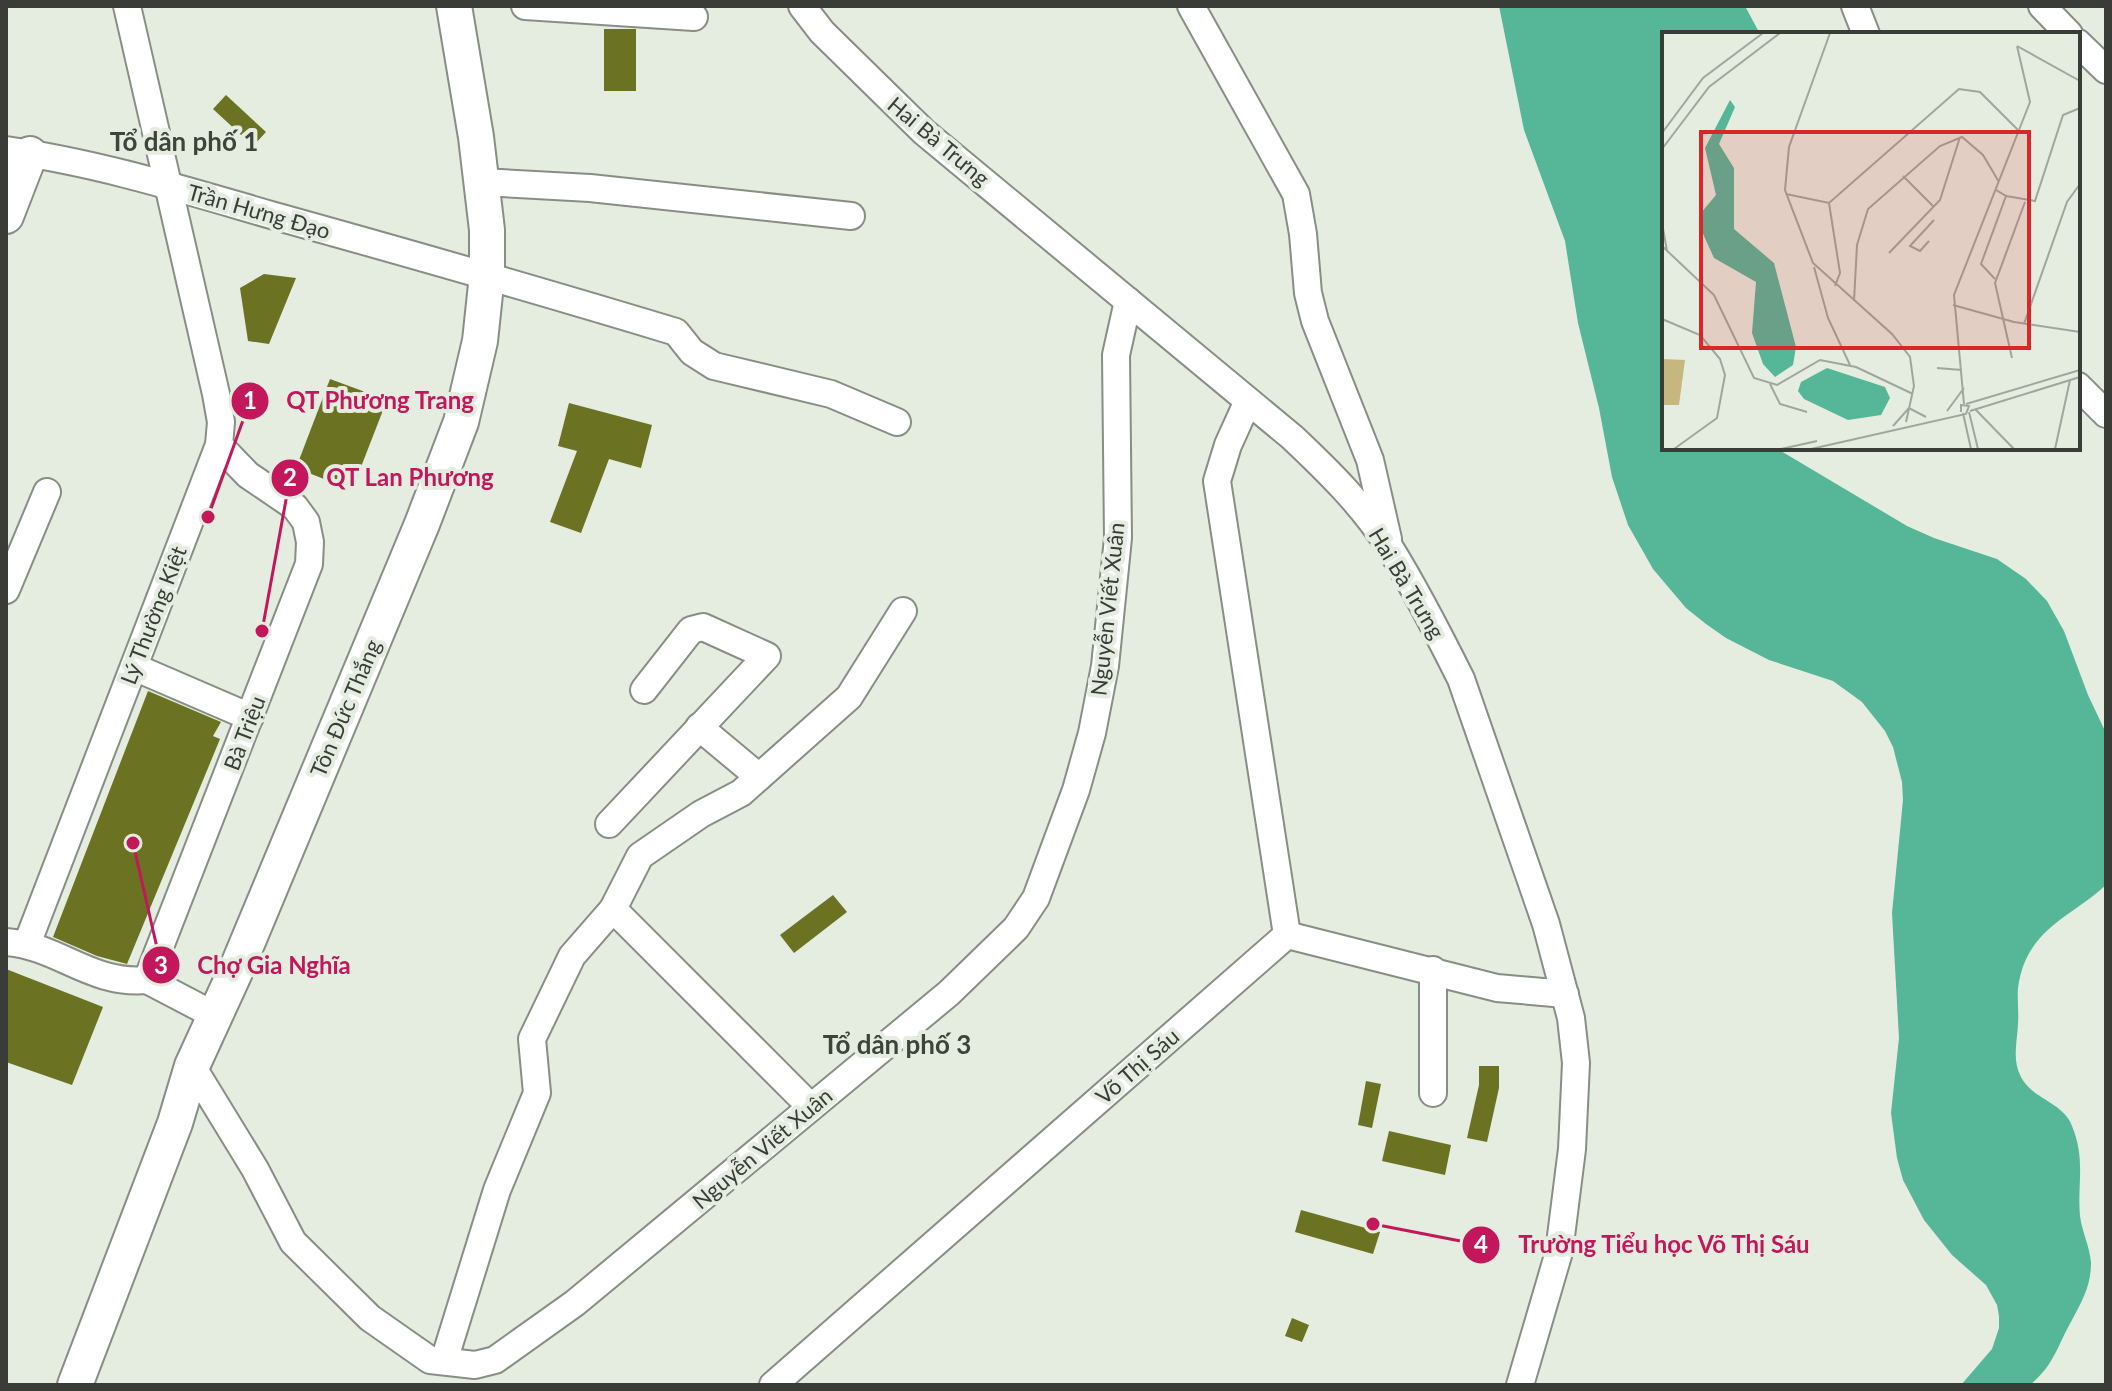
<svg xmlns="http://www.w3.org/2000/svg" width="2112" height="1391" font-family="Lato,sans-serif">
	<rect width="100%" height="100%" fill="#e5ece0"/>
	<path fill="#56b698" d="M1499,6H1745L1760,34H1664V448H1776L1907,526L1934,538L1997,559L2026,579L2047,601L2064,631L2088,695L2106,733V885C2070,918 2026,929 2018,988C2017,1000 2019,1012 2018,1024C2017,1043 2012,1060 2021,1077C2033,1100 2063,1102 2072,1126C2086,1160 2077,1184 2080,1216C2082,1232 2090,1247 2091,1263C2091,1286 2082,1301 2072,1320C2057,1346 2055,1364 2030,1385H1961L1992,1349L1999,1328V1316L1997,1305L1986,1285L1952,1255L1924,1220L1903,1180L1897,1158L1891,1113L1899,1038L1892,913L1903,800L1902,782L1893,747L1885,731L1862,702L1833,681L1769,660L1726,638L1706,624L1686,608L1653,569L1628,525L1612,477L1599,408L1578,323L1565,241L1524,130Z"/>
	<g fill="#6b7222">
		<rect x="604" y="29" width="32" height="62"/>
		<path d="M226,95L266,132L253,146L213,109Z"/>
		<path d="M264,274L296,278L269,344L248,341L240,288Z"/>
		<path d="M330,379L387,400L352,490L296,468Z"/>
		<path d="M569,403L652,425L641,468L609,459L581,533L550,522L577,451L558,446Z"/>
		<path d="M148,691L221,722L213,736L220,739L127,964L97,956L53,937Z"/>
		<path d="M833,895L847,912L794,953L780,935Z"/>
		<path d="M6,969L103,1007L72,1085L6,1062Z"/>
		<path d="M1479,1066H1499V1088L1487,1142L1467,1138L1479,1085Z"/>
		<path d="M1366,1081L1381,1084L1372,1128L1358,1125Z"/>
		<path d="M1389,1131L1451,1145L1445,1175L1382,1161Z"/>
		<path d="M1301,1210L1380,1232L1373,1254L1295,1232Z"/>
		<path d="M1292,1318L1309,1325L1302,1342L1285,1336Z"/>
	</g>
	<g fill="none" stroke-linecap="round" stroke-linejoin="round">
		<g stroke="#878e83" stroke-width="30">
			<g id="minor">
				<path d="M525,6L694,17"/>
				<path d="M802,6L822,32L924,132L1292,437C1327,470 1364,506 1390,548C1416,590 1439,635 1461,679L1546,924L1571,1018L1576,1063L1572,1149L1559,1252L1520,1385"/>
				<path d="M1191,6L1296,194L1303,234L1308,293L1315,321L1370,460L1388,539"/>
				<path d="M1855,6L1866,34"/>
				<path d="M2042,6L2069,34"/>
				<path d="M2078,43L2106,70"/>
				<path d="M6,150C99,163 188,191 278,217C411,254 544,292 676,332L692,352L714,366L831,394L897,422"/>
				<path d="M482,182L590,188L851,216"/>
				<path d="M2078,386L2106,414"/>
				<path d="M1248,401L1228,445L1217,481L1287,935"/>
				<path d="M6,590L47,492"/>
				<path d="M134,667L250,717"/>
				<path d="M699,727L759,777"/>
				<path d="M609,824L767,656L703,627L691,630L644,690"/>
				<path d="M613,909L811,1107"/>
				<path d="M6,942C59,946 90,985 147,980"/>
				<path d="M27,944L219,445L221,422L216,394L127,6"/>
				<path d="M1433,970V1093"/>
				<path d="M214,1015L147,980L309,564L310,542L306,522L295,507L248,475L219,445"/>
				<path d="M192,1066L255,1169L293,1242L370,1318L430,1360L475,1365L495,1360L575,1303L949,993L1016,928L1036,898L1076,790L1092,733L1105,666L1118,538L1116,355L1128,301"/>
				<path d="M444,1361L497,1190L537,1093L532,1039L572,956L613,909L640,856L701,814L741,793L849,697L903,611"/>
				<path d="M773,1385L1287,935L1497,988L1565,994"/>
			</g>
		</g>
		<g stroke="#878e83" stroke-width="38">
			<g id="major">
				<path d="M6,216L30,154"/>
				<path d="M75,1385L175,1123L192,1066L236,970L422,524L461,422L480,341L487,275V230L476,137L454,6"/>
			</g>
		</g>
		<use href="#minor" stroke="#fff" stroke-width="26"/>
		<use href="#major" stroke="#fff" stroke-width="34"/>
	</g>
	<g text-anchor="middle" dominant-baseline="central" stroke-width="8" stroke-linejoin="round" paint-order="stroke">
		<g font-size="22" fill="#3a3c38" stroke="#e5ece0">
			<text transform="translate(939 141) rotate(40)">Hai Bà Trưng</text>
			<text transform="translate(259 211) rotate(16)">Trần Hưng Đạo</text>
			<text transform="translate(1407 583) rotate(59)">Hai Bà Trưng</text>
			<text transform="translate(1107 609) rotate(-84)">Nguyễn Viết Xuân</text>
			<text transform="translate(153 615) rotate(-69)">Lý Thường Kiệt</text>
			<text transform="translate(345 708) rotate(-67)">Tôn Đức Thắng</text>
			<text transform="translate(244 733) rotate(-69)">Bà Triệu</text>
			<text transform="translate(1137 1066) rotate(-41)">Võ Thị Sáu</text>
			<text transform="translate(762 1148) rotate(-40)">Nguyễn Viết Xuân</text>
		</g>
		<g font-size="26" font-weight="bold" fill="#3f443b" stroke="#e5ece0">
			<text x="184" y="141">Tổ dân phố 1</text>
			<text x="897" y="1044">Tổ dân phố 3</text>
		</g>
	</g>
	<g transform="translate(1662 32)">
		<rect width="418" height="418" fill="#e5ece0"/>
		<path d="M0,327L23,328L17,373H0Z" fill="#c6b77e"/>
		<path d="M68,68L73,75L57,112L72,136V197L112,231L134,315L131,333L113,345L101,332L90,301L94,250L52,226L37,193L38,182L54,163L43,116ZM165,336L223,355L228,366L219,383L186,388L142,367L136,359L139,350Z" fill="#56b698"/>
		<path fill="none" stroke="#a1a69d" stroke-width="2" d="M168,1L127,115L123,158L151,231L230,302L248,325L252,354L244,390M355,14L418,49M0,101L41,46L101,1M0,117L47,55L118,1M241,144L272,175M124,162L167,171L297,57L318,60L356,98M344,164L373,169L401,83L418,76M167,171L178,241L173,254M0,191L5,219M267,209L258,219L248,214L272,188M0,214L52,263L92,346L115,353L158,328L194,335L251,362M227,221L278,168L298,105M152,235L166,286L188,333M333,247L319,232L344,164L334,158M192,269L195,213L206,177L278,114L300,105L321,123L337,150M291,273L352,290L418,300M0,287L38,303L58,327L63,343L55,386L12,417M362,292L405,170L418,152M350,326L333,251L363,170M275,336L300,338M108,352L118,372L145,380M302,372L292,263L368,70L355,14M304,372L418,338M313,377L352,417M285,379L302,356M308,379L418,345M307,380L316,417M301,381L309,417M231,394L247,376L264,385M119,417L155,409M149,417L304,382L307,374L299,373V380M393,417L408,348"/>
		<path fill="#d62828" fill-opacity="0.15" stroke="#d62828" stroke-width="4" d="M39,100H367V316H39Z"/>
		<rect width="418" height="418" fill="none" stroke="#3a3c38" stroke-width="4"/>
	</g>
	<path fill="none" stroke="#c2185b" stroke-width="3" d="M208 517L250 401M262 631L290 478M133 843L161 965M1373 1224L1481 1245"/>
	<g fill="#c2185b" stroke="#e5ece0" stroke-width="3">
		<circle cx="208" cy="517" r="8"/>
		<circle cx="262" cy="631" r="8"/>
		<circle cx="133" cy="843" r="8"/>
		<circle cx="1373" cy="1224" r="8"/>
		<circle cx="250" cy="401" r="20"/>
		<circle cx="290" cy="478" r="20"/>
		<circle cx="161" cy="965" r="20"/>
		<circle cx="1481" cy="1245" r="20"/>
	</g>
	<g font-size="24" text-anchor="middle" font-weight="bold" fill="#fff">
		<text x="250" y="409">1</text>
		<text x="290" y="486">2</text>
		<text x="161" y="974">3</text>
		<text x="1481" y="1253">4</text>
	</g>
	<g font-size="24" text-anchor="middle" font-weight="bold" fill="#c2185b" stroke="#e5ece0" stroke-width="8" stroke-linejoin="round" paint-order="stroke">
		<text x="380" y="409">QT Phương Trang</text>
		<text x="410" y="486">QT Lan Phương</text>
		<text x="274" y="974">Chợ Gia Nghĩa</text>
		<text x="1664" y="1253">Trường Tiểu học Võ Thị Sáu</text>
	</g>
	<rect width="2112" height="1391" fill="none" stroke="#3a3c38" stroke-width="16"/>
</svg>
